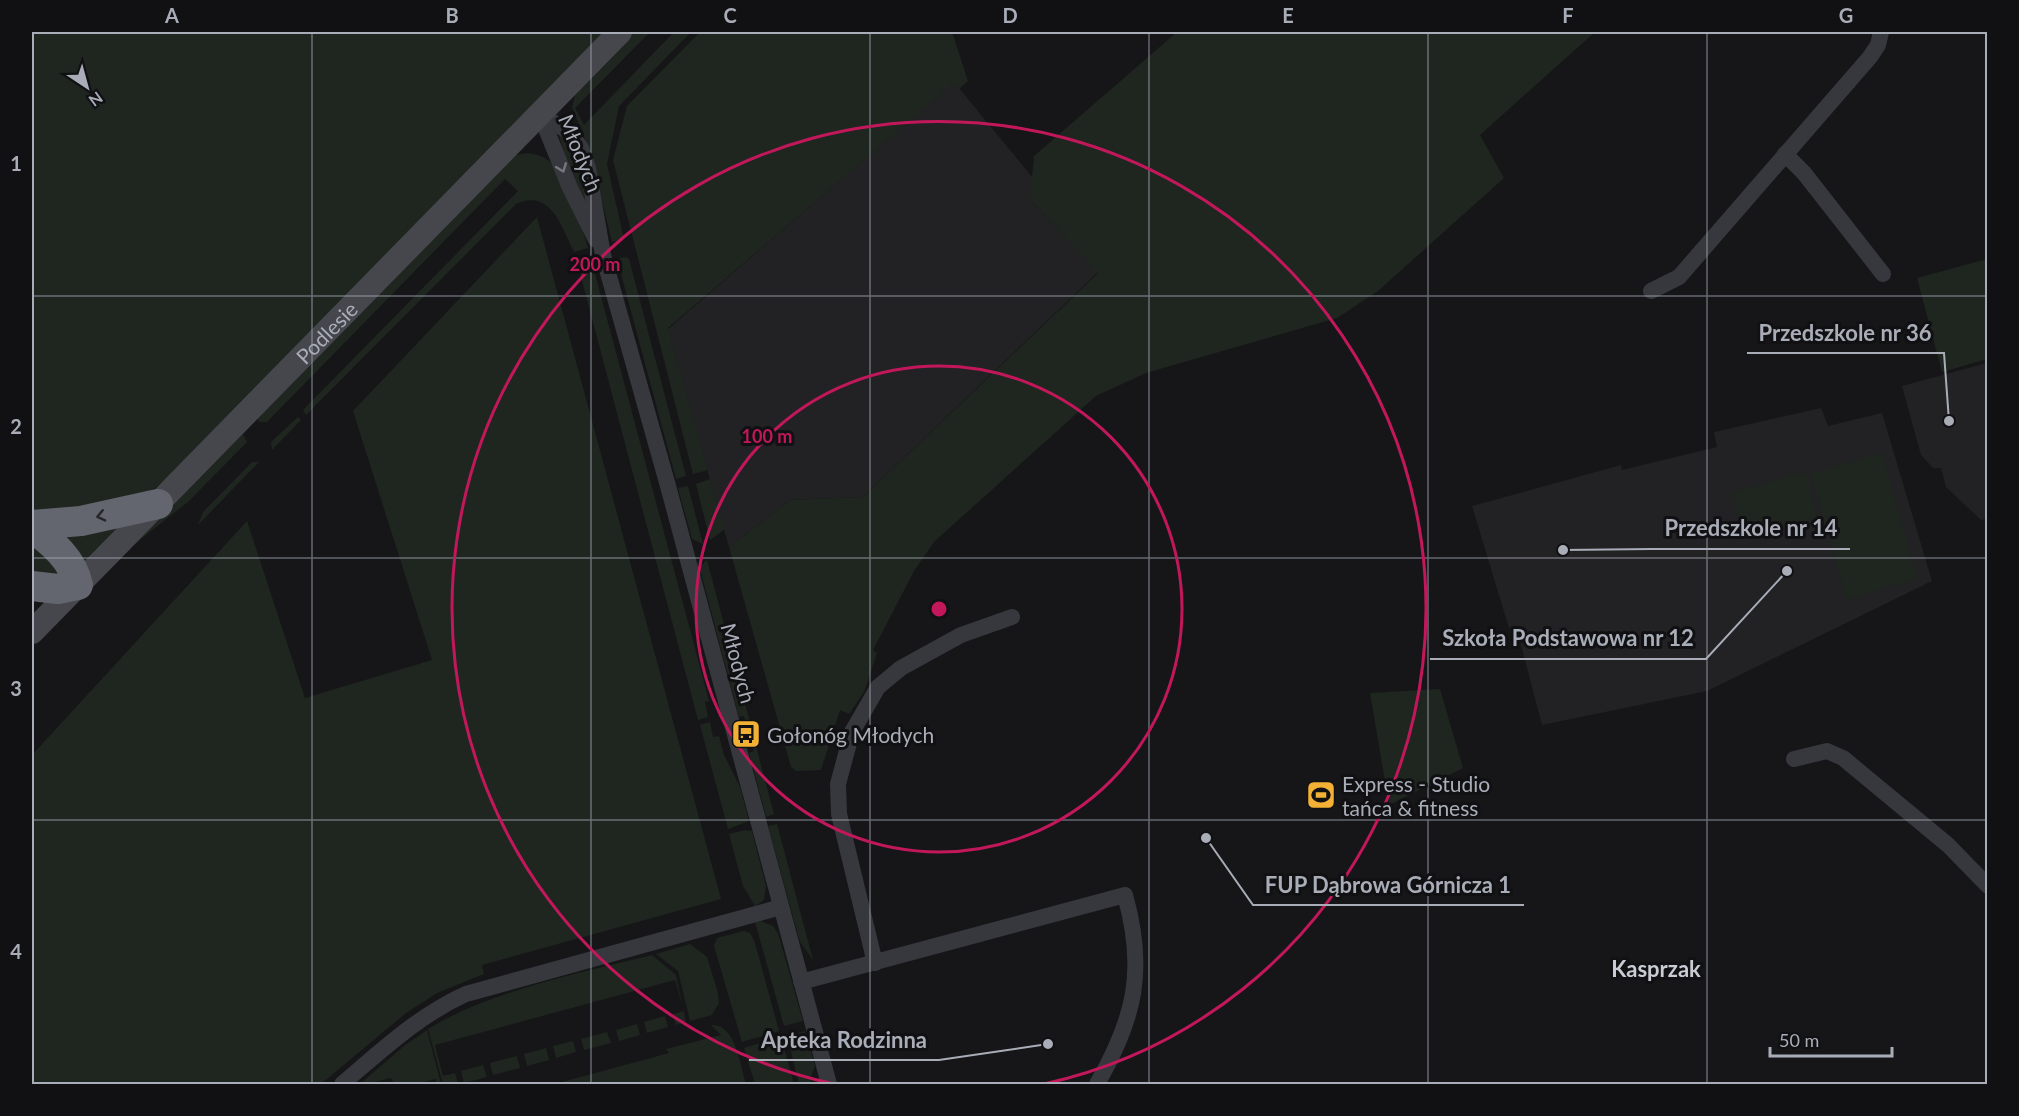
<svg xmlns="http://www.w3.org/2000/svg" width="2019" height="1116" font-family="Lato,sans-serif">
	<rect width="100%" height="100%" fill="#161618"/>
	<g fill="#222225">
		<path d="M954,82L1033,178L1030,199L1098,272L863,497L790,500L729,547L668,329Z"/>
		<path d="M1987,363L1988,518L1981,520L1946,487L1941,468H1933L1921,455L1902,386Z"/>
		<path d="M1821,408L1828,426L1882,413L1932,581L1707,691L1542,725L1516,626L1509,628L1472,506L1621,465L1622,470L1717,447L1714,432Z"/>
	</g>
	<g fill="#1e261f">
		<path d="M32,32H608L187,461L155,488L113,507L32,517Z"/>
		<path d="M633,32H650L575,108L584,125L674,32H691L619,106L607,164L624,239L612,242L590,152L572,107L575,95L585,81Z"/>
		<path d="M700,32H952L968,81L959,89L954,83L668,328L708,470L693,474L613,160L627,106Z"/>
		<path d="M1177,32H1595L1480,135L1504,178L1378,291L1337,318L1146,373L1096,396L934,542L914,571L873,650L877,653L864,692L849,714L840,710L821,770L796,771L791,767L729,547L790,500L863,497L1098,273L1030,199L1034,156Z"/>
		<path d="M559,135H563L579,161L589,214L569,170Z"/>
		<path d="M528,153C537,154 547,157 553,165C566,183 582,226 588,248L574,252C562,228 551,188 516,204L306,415L303,410L518,191L505,179L267,422H259L257,418L515,155Z"/>
		<path d="M537,217L721,899L482,965L484,974L437,993L406,1013L321,1084H32V755L247,521L305,698L432,660L353,411Z"/>
		<path d="M625,257L629,259L686,476L676,479L617,259Z"/>
		<path d="M1987,259V359L1942,372L1917,278Z"/>
		<path d="M594,270L709,701L705,702L708,717L698,720L580,273Z"/>
		<path d="M298,417L301,420L272,450L271,442Z"/>
		<path d="M243,434L247,442L188,502L132,546Z"/>
		<path d="M1882,453L1917,579L1846,599L1811,473Z"/>
		<path d="M252,462H259L198,525L203,512Z"/>
		<path d="M1806,472L1818,519L1745,539L1732,492Z"/>
		<path d="M710,479L725,529L710,540L696,484Z"/>
		<path d="M688,486L703,544L692,539L678,488Z"/>
		<path d="M128,521L83,569L69,553L65,529Z"/>
		<path d="M32,537L70,580L32,579Z"/>
		<path d="M707,560L752,730L748,731L744,716L739,717L701,573V566Z"/>
		<path d="M1440,689L1463,768L1389,805L1370,693Z"/>
		<path d="M710,722L713,737L719,736L724,755L740,787L749,821L728,829L700,725Z"/>
		<path d="M753,735L774,814L766,817L749,753L754,751L750,736Z"/>
		<path d="M777,824L813,960L800,942L768,826Z"/>
		<path d="M745,830L752,831L766,886L764,900L755,906L743,886L729,834Z"/>
		<path d="M761,921L773,926L778,933L803,1021L784,1026L755,922Z"/>
		<path d="M744,931L750,933L755,943L779,1031L742,1042L714,946L717,938Z"/>
		<path d="M690,944L707,957L718,993L719,1003L712,1015L690,1021L678,971L656,954Z"/>
		<path d="M652,955L676,975L686,1022L676,1025L673,1014L684,1011L675,980L435,1045L443,1076L455,1073L458,1084H443L428,1029C492,990 580,973 652,955Z"/>
		<path d="M665,1016L668,1027L647,1033L644,1022Z"/>
		<path d="M637,1024L640,1035L619,1041L616,1030Z"/>
		<path d="M711,1025C736,1023 740,1066 746,1084H555L669,1053L666,1049L721,1035Z"/>
		<path d="M427,1030L441,1084H435L436,1079L416,1084H394L391,1078L374,1082V1084H360L404,1046Z"/>
		<path d="M805,1031L815,1066L810,1079L812,1084H799L787,1036Z"/>
		<path d="M607,1032L611,1043L584,1050L581,1039Z"/>
		<path d="M781,1037L794,1084H755L744,1048Z"/>
		<path d="M573,1041L576,1052L556,1058L553,1046Z"/>
		<path d="M546,1048L549,1060L527,1066L524,1054Z"/>
		<path d="M517,1056L520,1068L493,1075L490,1063Z"/>
		<path d="M483,1065L487,1077L464,1083L461,1071Z"/>
	</g>
	<g fill="none" stroke-linecap="round" stroke-linejoin="round">
		<g stroke="#37383d" stroke-width="16">
			<path d="M540,114L569,132L581,148L588,168L603,255L668,486L829,1084"/>
			<path d="M540,114L570,188L596,240"/>
			<path d="M1785,154L1804,173L1883,274"/>
			<path d="M1651,291L1679,277L1870,57L1878,45L1881,32"/>
			<path d="M1794,759L1827,751L1843,758L1948,845L1988,886"/>
			<path d="M875,963L839,814L838,784L852,732L878,687L901,668L961,635L1012,617"/>
			<path d="M801,982L1125,895C1146,970 1135,1018 1097,1084"/>
			<path d="M342,1084C381,1051 419,1015 466,994L781,907"/>
		</g>
		<path stroke="#45474d" stroke-width="24" id="s1" d="M32,632L620,32"/>
		<g stroke="#63666e" stroke-width="30">
			<path d="M32,525L81,521L158,504"/>
			<path d="M32,528C52,542 73,560 78,585L58,589L32,586"/>
		</g>
	</g>
	<defs><path id="oneway-chevron" d="M-2-3.5L2.5 0L-2 3.5" fill="none" stroke-width="1.6" stroke-linecap="round" stroke-linejoin="round" transform="scale(1.5)"/></defs>
	<use stroke="#757881" href="#oneway-chevron" transform="translate(562 168) rotate(69)"/>
	<use stroke="#26262a" href="#oneway-chevron" transform="translate(101 516) rotate(167)"/>
	<path fill="none" stroke="#a8adb8" stroke-width="1.5" stroke-opacity="0.55" d="M312,32V1084M591,32V1084M870,32V1084M1149,32V1084M1428,32V1084M1707,32V1084M32,296H1988M32,558H1988M32,820H1988"/>
	<g fill="none" stroke="#c2185b" stroke-width="3">
		<circle cx="939" cy="609" r="243"/>
		<path d="M834 1084A487 487 0 1 1 1044 1084"/>
	</g>
	<defs>
		<g id="bus-square" transform="scale(1.5)"><rect x="-9" y="-9" width="18" height="18" rx="4" fill="#f2b134" stroke="#111113"/><path d="M-5-6H5V4H4V6H2V4H-2V6H-4V4H-5ZM-3.5-4V0h7V-4ZM-3.5 1.2v1.5H-2V1.2ZM2 1.2v1.5H3.5V1.2Z" fill="#111"/></g>
		<g id="stadium-square" transform="scale(1.5)"><rect x="-9" y="-9" width="18" height="18" rx="4" fill="#f2b134" stroke="#111113"/><path d="M0-5a6.5 5 0 1 0 0 10a6.5 5 0 1 0 0-10ZM-3.5-1.8h7v3.6h-7Z" fill="#111"/></g>
	</defs>
	<g fill-rule="evenodd">
		<use href="#bus-square" x="746" y="734"/>
		<use href="#stadium-square" x="1321" y="795"/>
	</g>
	<g text-anchor="middle" dominant-baseline="central" stroke-width="6" stroke-linejoin="round" paint-order="stroke">
		<g font-size="21" fill="#a8adb8" stroke="#111113">
			<text transform="translate(581 153) rotate(68)">Młodych</text>
			<text stroke="none"><textPath href="#s1" startOffset="420">Podlesie</textPath></text>
			<text transform="translate(739 663) rotate(75)">Młodych</text>
		</g>
		<g font-size="21" fill="#a8adb8" stroke="#111113" text-anchor="start">
			<text x="767" y="734">Gołonóg Młodych</text>
			<text x="1342" y="783">Express - Studio<tspan x="1342" dy="24">tańca &amp; fitness</tspan></text>
		</g>
		<g font-size="22" font-weight="bold" fill="#c9ccd4" stroke="#111113">
			<text x="1656" y="968">Kasprzak</text>
		</g>
	</g>
	<circle cx="939" cy="609" r="9" fill="#c2185b" stroke="#111113" stroke-width="3"/>
	<g font-size="18" text-anchor="middle" font-weight="bold" fill="#c2185b" stroke="#111113" stroke-width="6" stroke-linejoin="round" paint-order="stroke">
		<text x="595" y="271">200 m</text>
		<text x="767" y="443">100 m</text>
	</g>
	<path fill="none" stroke="#a8adb8" stroke-width="2" d="M1949 421L1944 353H1747M1563 550L1652 549H1850M1787 571L1706 659H1430M1206 838L1253 905H1524M1048 1044L939 1060H749"/>
	<g fill="#a8adb8" stroke="#111113" stroke-width="2">
		<circle cx="1949" cy="421" r="6"/>
		<circle cx="1563" cy="550" r="6"/>
		<circle cx="1787" cy="571" r="6"/>
		<circle cx="1206" cy="838" r="6"/>
		<circle cx="1048" cy="1044" r="6"/>
	</g>
	<g font-size="22" text-anchor="middle" font-weight="bold" fill="#a8adb8" stroke="#111113" stroke-width="6" stroke-linejoin="round" paint-order="stroke">
		<text x="1845" y="341">Przedszkole nr 36</text>
		<text x="1751" y="536">Przedszkole nr 14</text>
		<text x="1568" y="646">Szkoła Podstawowa nr 12</text>
		<text x="1388" y="893">FUP Dąbrowa Górnicza 1</text>
		<text x="844" y="1048">Apteka Rodzinna</text>
	</g>
	<rect width="2019" height="1116" fill="none" stroke="#111113" stroke-width="66"/>
	<g transform="translate(87 87) rotate(144)" stroke="#111113" stroke-width="4.5" paint-order="stroke">
	<path d="M0-4.5L10 22L0 15L-10 22Z" fill="#a8adb8"/>
	<text y="-9" font-size="16" font-weight="bold" text-anchor="middle" fill="#a8adb8">N</text>
	</g>
	<path d="M1770 1047v9h122v-9" fill="none" stroke="#a8adb8" stroke-width="3"/>
	<text x="1779" y="1047" font-size="18" fill="#a8adb8" stroke="#111113" stroke-width="4.5" paint-order="stroke">50 m</text>
	<rect x="33" y="33" width="1953" height="1050" fill="none" stroke="#a8adb8" stroke-width="2"/>
	<g font-size="20" text-anchor="middle" font-weight="bold" fill="#a8adb8">
		<text x="172" y="23">A</text>
		<text x="452" y="23">B</text>
		<text x="730" y="23">C</text>
		<text x="1010" y="23">D</text>
		<text x="1288" y="23">E</text>
		<text x="1568" y="23">F</text>
		<text x="1846" y="23">G</text>
		<text x="16" y="171">1</text>
		<text x="16" y="434">2</text>
		<text x="16" y="696">3</text>
		<text x="16" y="959">4</text>
	</g>
</svg>
